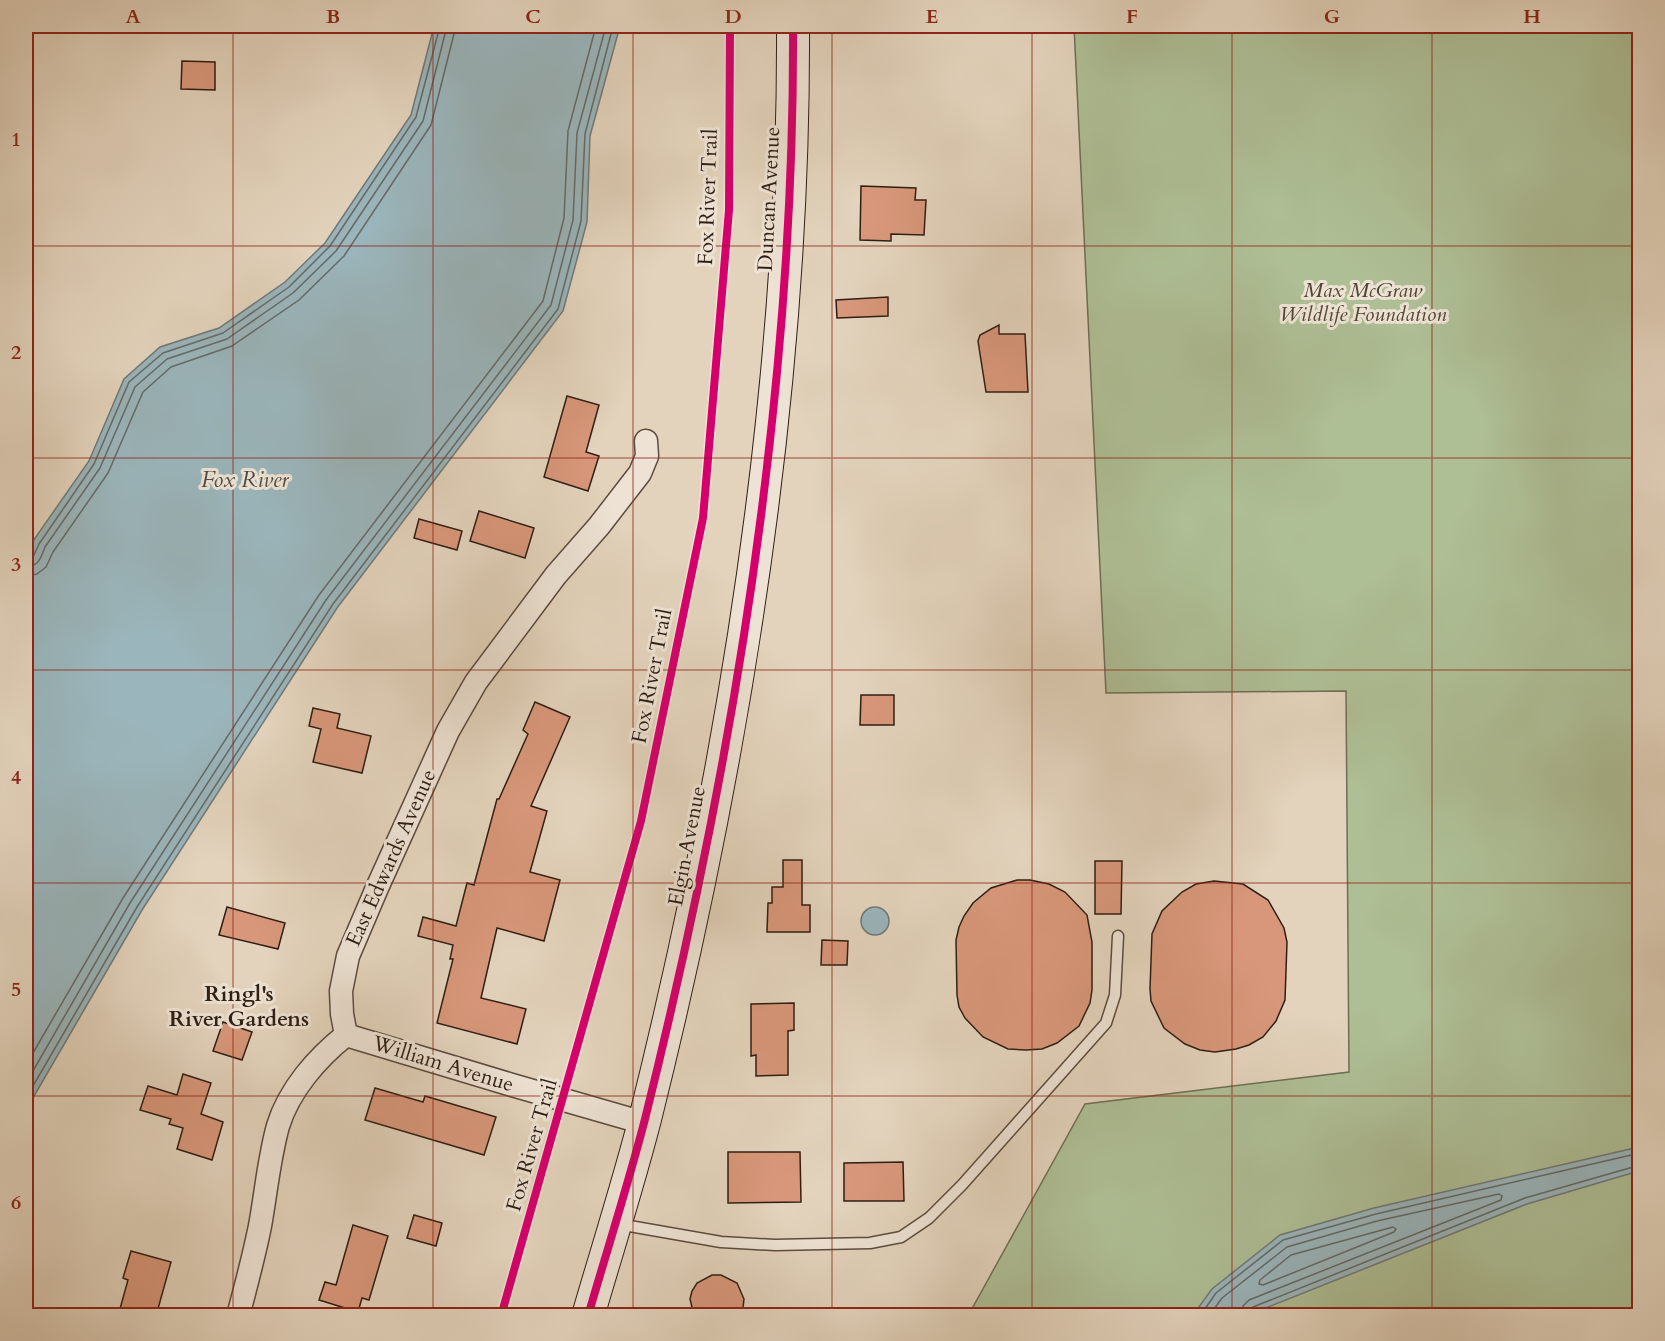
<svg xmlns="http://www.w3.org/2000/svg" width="1665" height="1341" font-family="Cardo,serif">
	<rect width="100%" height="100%" fill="#e3d3bc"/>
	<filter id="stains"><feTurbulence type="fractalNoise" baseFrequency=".00333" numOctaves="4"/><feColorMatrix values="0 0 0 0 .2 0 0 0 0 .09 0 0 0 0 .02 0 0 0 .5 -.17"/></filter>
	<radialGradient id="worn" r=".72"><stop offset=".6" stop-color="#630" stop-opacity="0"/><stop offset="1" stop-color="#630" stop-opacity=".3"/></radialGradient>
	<path fill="#aebe95" stroke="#6e6e55" stroke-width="1.5" d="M1074,26H1639V1315L968,1316L1085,1104L1349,1072L1346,691L1106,693Z"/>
	<g fill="#9ab5bb" stroke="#6f7979" stroke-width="1.5">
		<path d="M434,26H620L590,136L587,222L563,311L337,608L142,910L26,1110V560L33,541L89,461L124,379L160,347L219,328L285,282L325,243L411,115Z"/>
		<circle cx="875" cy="921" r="14"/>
		<path d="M1639,1147V1171L1527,1204L1248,1315H1193L1212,1289L1280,1235L1374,1208Z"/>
	</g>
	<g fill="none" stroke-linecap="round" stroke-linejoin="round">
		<g stroke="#646a68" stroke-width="1.5">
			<path d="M26,560L33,557L39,544L94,464L129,382L163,353L223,333L289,287L330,246L416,117L440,26"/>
			<path d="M26,567C38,567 41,558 45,547L100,468L135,387L167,359L227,339L293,293L336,251L423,121L447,26"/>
			<path d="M26,576L37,574L46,567L53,552L108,473L143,392L171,367L232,346L299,300L344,256L431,125L456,26"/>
			<path d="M26,1065L123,898L319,595L543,301L564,218L568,131L596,26"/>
			<path d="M26,1083L130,903L326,600L551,305L573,220L577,133L606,26"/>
			<path d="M26,1098L137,907L333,604L558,309L581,221L585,134L613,26"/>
			<path d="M1393,1227L1396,1229L1394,1232L1263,1285L1259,1284L1260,1280L1291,1255Z"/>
			<path d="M1200,1316L1216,1293L1283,1240L1376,1214L1640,1153"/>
			<path d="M1209,1316L1222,1298L1287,1247L1377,1221L1499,1194L1502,1196L1501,1200L1249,1300L1243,1306L1241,1316"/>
			<path d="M1248,1316L1249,1311L1253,1307L1525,1198L1640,1165"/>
		</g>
	</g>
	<g fill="#d8977a" stroke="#2f1e15" stroke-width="1.5">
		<path d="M182,61L215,62V90L181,89Z"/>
		<path d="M861,186L916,188L915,200H926L924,235L891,234V241L860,240Z"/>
		<path d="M888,297V316L837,318L836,300Z"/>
		<path d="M999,325V334H1025L1028,392H986L978,341L980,335Z"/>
		<path d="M567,396L599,405L586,452L599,456L588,491L544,477Z"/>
		<path d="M479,511L534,528L525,558L470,541Z"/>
		<path d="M419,519L462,531L457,550L414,538Z"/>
		<path d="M861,695H894V725H860Z"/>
		<path d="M535,702L570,717L531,806L547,811L530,872L560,880L544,941L497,928L481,998L526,1009L517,1044L437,1023L453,959H450L453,945L418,936L423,917L456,926L467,883L474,885L497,799H499L528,734L523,730Z"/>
		<path d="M313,708L340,714L337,728L371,736L362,773L313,762L321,729L309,726Z"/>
		<path d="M783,860H802V905H810V932H767L768,903H772V887H783Z"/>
		<path d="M1095,861H1122L1121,914H1095Z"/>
		<path d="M1017,880H1030L1049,884L1065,892L1087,915L1092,942V990L1090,1003L1079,1026L1057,1043L1042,1049L1026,1050L1008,1049L983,1037L965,1018L959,1007L957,995L956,940L959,927L964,916L973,903L991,888Z"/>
		<path d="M1214,881L1243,884L1268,900L1284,928L1287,942L1285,1000L1276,1021L1263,1037L1249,1045L1236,1049L1215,1052L1200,1050L1185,1044L1164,1028L1151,1001L1150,989L1152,934L1162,911L1182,892L1196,884Z"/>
		<path d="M227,907L285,923L278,949L219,935Z"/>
		<path d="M822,940L848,941L847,965H821Z"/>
		<path d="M794,1003V1030L788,1031V1075L756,1076V1055L751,1056V1004Z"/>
		<path d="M223,1022L252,1032L242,1060L213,1051Z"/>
		<path d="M183,1074L211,1083L201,1114L223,1122L212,1160L177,1149L183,1128L169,1124L171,1119L140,1110L148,1086L177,1095Z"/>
		<path d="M375,1088L423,1102L425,1096L496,1117L484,1155L365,1120Z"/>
		<path d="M728,1152H800L801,1202L728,1203Z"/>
		<path d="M903,1162L904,1201H844V1163Z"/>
		<path d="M414,1215L442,1223L436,1246L407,1238Z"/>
		<path d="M353,1225L388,1236L369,1300L362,1298L358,1312L319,1300L325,1282L336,1285Z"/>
		<path d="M131,1251L171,1262L156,1316H118L128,1280L123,1278Z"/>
		<path d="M712,1275H721L737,1283L744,1299L742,1316H694L690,1299L692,1291L697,1283Z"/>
	</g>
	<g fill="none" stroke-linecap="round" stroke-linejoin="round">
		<g stroke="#5c4b3f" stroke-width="13">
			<path id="lane" d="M618,1224L721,1242L775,1245L870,1243L901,1237L929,1218L962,1185L1106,1023L1115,995L1118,936"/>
		</g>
		<g stroke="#5c4b3f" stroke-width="25">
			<g id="street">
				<path d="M346,1035L512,1085L644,1123"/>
				<path d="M238,1316C246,1286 254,1256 260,1226C266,1193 269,1158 278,1126C289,1090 317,1058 346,1035L342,1014L341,991L348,956L377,888L448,731L476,682L556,575L599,526L640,473L647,456L646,441"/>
			</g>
		</g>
		<g stroke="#2f1e15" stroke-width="34">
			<path id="secondary" d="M588,1316C607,1250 628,1185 645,1119C733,766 795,391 793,26"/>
		</g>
		<use href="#lane" stroke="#ede2d3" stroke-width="10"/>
		<use href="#street" stroke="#ede2d3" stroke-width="22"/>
		<use href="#secondary" stroke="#ede2d3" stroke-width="32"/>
		<g stroke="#ede2d3" stroke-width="11">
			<g id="cycleway">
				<path d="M501,1316L641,821L703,518L729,210L730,26"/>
				<path d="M588,1316C607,1250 628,1185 645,1119C733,766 795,391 793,26"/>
			</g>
		</g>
		<use href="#cycleway" stroke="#d6006c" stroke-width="8"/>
	</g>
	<path fill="none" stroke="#8f2418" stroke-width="1.5" stroke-opacity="0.55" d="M233,26V1316M433,26V1316M633,26V1316M832,26V1316M1032,26V1316M1232,26V1316M1432,26V1316M26,246H1640M26,458H1640M26,670H1640M26,883H1640M26,1096H1640"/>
	<g text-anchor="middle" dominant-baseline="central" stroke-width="6" stroke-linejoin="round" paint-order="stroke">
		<g font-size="21" fill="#2f1e15" stroke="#ede2d3">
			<text transform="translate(708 197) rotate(-88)">Fox River Trail</text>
			<text transform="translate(769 199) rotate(-87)">Duncan Avenue</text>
			<text transform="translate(652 676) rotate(-79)">Fox River Trail</text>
			<text transform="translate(687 846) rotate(-79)">Elgin Avenue</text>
			<text transform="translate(391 858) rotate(-66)">East Edwards Avenue</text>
			<text transform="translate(443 1064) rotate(17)">William Avenue</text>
			<text transform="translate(532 1145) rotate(-74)">Fox River Trail</text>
		</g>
		<g font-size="21" font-style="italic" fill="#4f4635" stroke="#ede2d3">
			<text x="1363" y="290">Max McGraw<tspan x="1363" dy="24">Wildlife Foundation</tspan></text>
		</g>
		<g font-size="22" font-style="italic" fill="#4f4b47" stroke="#ede2d3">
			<text x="245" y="480">Fox River</text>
		</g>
		<g font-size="22" font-weight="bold" fill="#2f1e15" stroke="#ede2d3">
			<text x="239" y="994">Ringl's<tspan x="239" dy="25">River Gardens</tspan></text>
		</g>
	</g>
	<rect width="1665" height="1341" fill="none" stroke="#e3d3bc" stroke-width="66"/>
	<rect x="33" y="33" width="1599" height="1275" fill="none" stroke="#8f2418" stroke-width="2"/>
	<g font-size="20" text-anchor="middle" font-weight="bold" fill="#8f2418">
		<text x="133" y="23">A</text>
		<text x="333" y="23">B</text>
		<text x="533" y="23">C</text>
		<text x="733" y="23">D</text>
		<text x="932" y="23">E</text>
		<text x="1132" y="23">F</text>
		<text x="1332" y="23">G</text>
		<text x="1532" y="23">H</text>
		<text x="16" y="146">1</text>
		<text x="16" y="359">2</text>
		<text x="16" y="571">3</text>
		<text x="16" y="784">4</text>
		<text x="16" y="996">5</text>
		<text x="16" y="1209">6</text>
	</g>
	<rect width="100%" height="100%" filter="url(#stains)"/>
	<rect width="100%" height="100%" fill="url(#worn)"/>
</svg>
